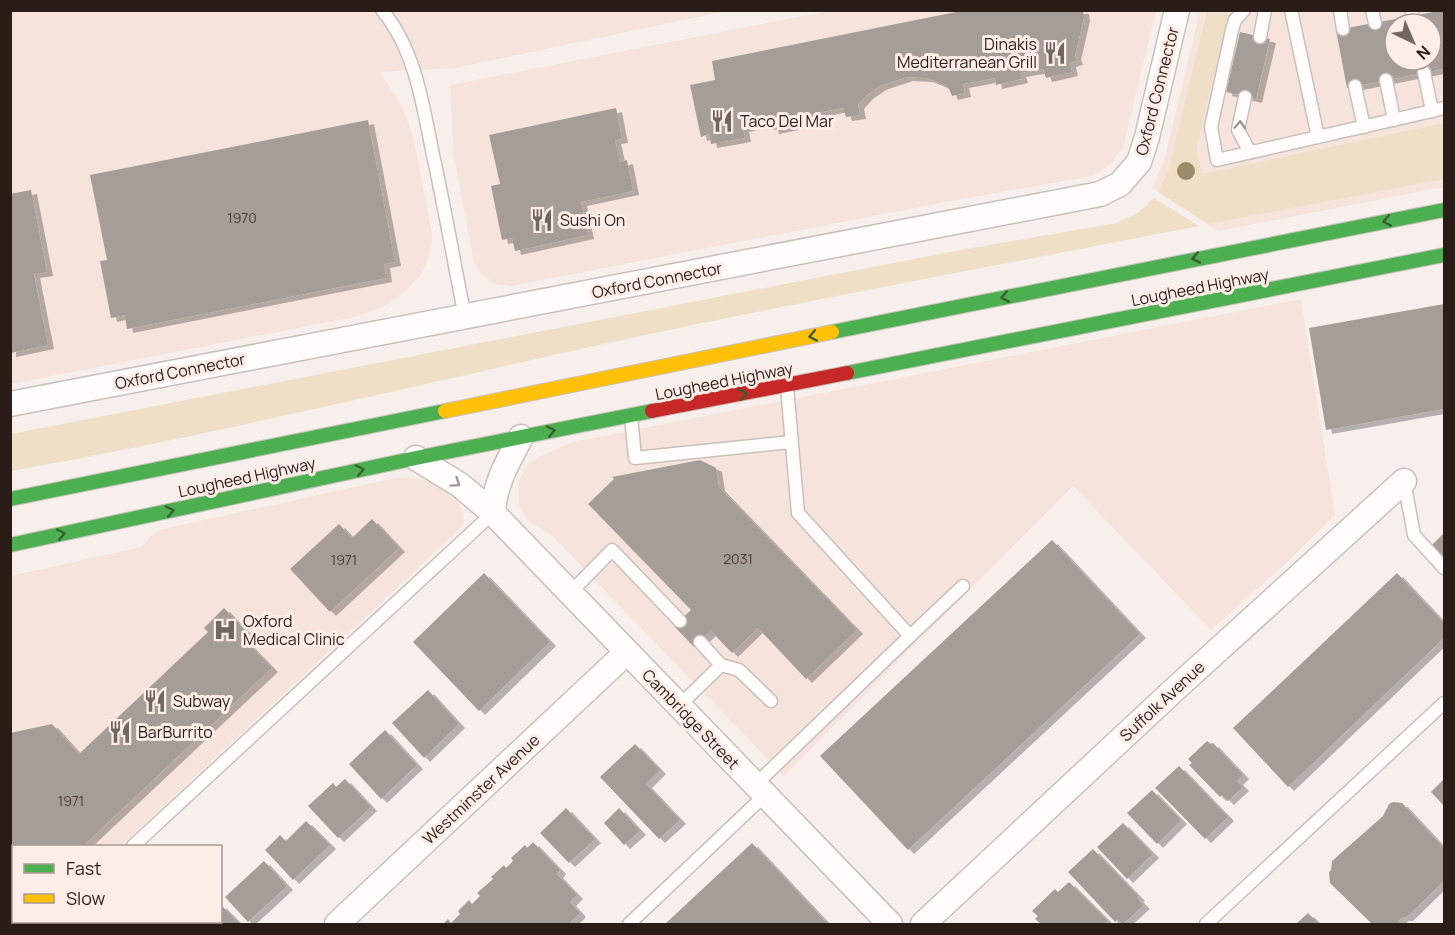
<svg xmlns="http://www.w3.org/2000/svg" width="1455" height="935" font-family="Manrope,sans-serif">
	<defs>
		<filter id="shadow"><feDropShadow dx="6" dy="4" stdDeviation="0" flood-color="#0004"/></filter>
	</defs>
	<rect width="100%" height="100%" fill="#f7efec"/>
	<g fill="#f6e4dc" fill-rule="evenodd">
		<path d="M11,11H726L456,68L380,72L404,110L414,141L432,234V243L427,262L420,276L406,291L381,308L355,317L11,384Z"/>
		<path d="M829,11H1156L1123,147L1111,164L1093,176L957,200L511,286L495,284L481,274L474,263L454,157L450,85Z"/>
		<path d="M1200,11H1444V187L1218,231L1152,188L1165,158ZM1395,24H1431V60H1395Z"/>
		<path d="M1301,299L1335,515L1283,566L1211,630L1073,486L784,776L557,541L550,534L528,521L519,506L518,483L525,468L538,457L573,442Z"/>
		<path d="M395,478H413L435,483L452,493L463,511L464,523L461,528L121,846H14V922H40L37,924H11L10,576L142,547L150,536L163,529Z"/>
	</g>
	<g fill="#efdfc6">
		<path d="M1207,11H1230L1196,149L1202,174L1444,123V179L1208,224L1158,192L1168,173Z"/>
		<path d="M1154,198L1199,226C1010,263 820,298 631,338C424,383 219,434 11,471V434L955,251L1117,223L1138,213Z"/>
	</g>
	<g fill="#a59d98" fill-rule="evenodd" filter="url(#shadow)">
		<path d="M966,10H1083L1084,17L1075,56L1077,61L1070,63L1072,72L1046,78L1043,69L1020,73L1022,79L996,85L995,78L963,84L965,93L952,96L949,89L944,85L927,78L907,77L880,86L867,95L858,105L860,115L846,117L843,108L801,116L802,124L773,130L771,121L743,128L745,138L711,144L709,134L701,137L690,85L715,80L712,61Z"/>
		<path d="M1444,10L1443,69L1347,88L1336,30ZM1395,24H1431V60H1395Z"/>
		<path d="M1240,32L1270,39L1256,99L1226,92Z"/>
		<path d="M616,108L622,139L615,140L620,162L627,160L633,191L581,202L588,235L515,251L512,238L502,240L491,186L500,184L489,135Z"/>
		<path d="M368,120L395,262L384,264L386,278L127,329L125,315L111,318L100,261L107,260L90,175Z"/>
		<path d="M31,190L47,272L34,274L48,345L10,353V194Z"/>
		<path d="M1444,304V409L1326,430L1309,328Z"/>
		<path d="M700,460L716,468L719,487L857,630L806,679L758,628L732,653L711,631L694,647L674,626L691,610L588,504L614,479L612,477Z"/>
		<path d="M372,519L399,548L330,612L290,569L339,524L352,538Z"/>
		<path d="M1444,533V558L1432,545Z"/>
		<path d="M1052,540L1140,634L908,850L820,756Z"/>
		<path d="M484,573L550,642L479,711L413,642Z"/>
		<path d="M1397,573L1444,623V638L1288,787L1233,728Z"/>
		<path d="M224,608L246,631L241,636L272,668L83,846H14V922H23L20,924H10V733L52,724L79,754L208,632L204,628Z"/>
		<path d="M428,690L459,724L424,758L392,723Z"/>
		<path d="M385,730L417,765L381,799L349,764Z"/>
		<path d="M1207,741L1211,744L1213,743L1243,775L1237,781L1243,787L1228,801L1222,795L1220,797L1189,765L1192,763L1188,759Z"/>
		<path d="M635,744L660,770L646,784L680,820L659,839L600,777Z"/>
		<path d="M1179,766L1228,817L1205,839L1155,788Z"/>
		<path d="M345,779L371,807L338,838L308,806L333,783L336,787Z"/>
		<path d="M1444,779V806L1431,792Z"/>
		<path d="M1152,790L1181,820L1157,844L1127,813Z"/>
		<path d="M1393,802L1402,803L1444,848V881L1407,917H1403L1398,921V924H1372L1330,883L1329,872L1331,870L1332,861L1383,816L1389,804Z"/>
		<path d="M566,808L595,839L569,863L540,833Z"/>
		<path d="M619,808L640,831L624,845L604,823Z"/>
		<path d="M306,821L330,845L293,880L265,850L280,835L286,841Z"/>
		<path d="M1123,823L1153,854L1127,879L1097,847Z"/>
		<path d="M533,842L560,870L557,874L577,895L570,902L580,913L571,922L573,924H443L448,919L451,923L460,914L458,911L469,900L472,904L480,896L477,893L493,879L491,877L504,865L506,868L513,861L511,858L525,845L527,848Z"/>
		<path d="M752,843L828,924H665Z"/>
		<path d="M1093,849L1139,897L1137,898L1144,905L1123,924L1117,920L1115,922L1068,872Z"/>
		<path d="M264,861L287,886L248,922L225,897Z"/>
		<path d="M1069,882L1108,921L1104,924H1041L1035,919L1038,916L1032,911L1055,889L1058,892Z"/>
		<path d="M220,904L240,924H191L188,922H220Z"/>
		<path d="M1308,913L1319,924H1296Z"/>
	</g>
	<g fill="none" stroke-linecap="round" stroke-linejoin="round">
		<g stroke="#c9c0bc" stroke-width="15">
			<g id="lane">
				<path d="M382,10C416,51 423,106 433,155C445,209 454,263 465,317"/>
				<path d="M1244,10L1235,20L1232,30L1211,127L1217,160L1432,111L1424,72"/>
				<path d="M1291,10L1318,137"/>
				<path d="M1340,10L1343,29"/>
				<path d="M1372,10L1375,23"/>
				<path d="M1411,10L1412,15"/>
				<path d="M1260,37L1265,10"/>
				<path d="M1386,80L1394,120"/>
				<path d="M1355,86L1364,127"/>
				<path d="M1245,97L1238,130L1250,152"/>
				<path d="M1432,111L1444,108"/>
				<path d="M631,416L635,458L791,442"/>
				<path d="M1404,481L1414,535L1444,568"/>
				<path d="M569,594L612,550L680,621"/>
				<path d="M910,636L963,586"/>
				<path d="M721,665L739,670L771,701"/>
				<path d="M679,706L721,665L700,642"/>
				<path d="M755,785L910,636L798,513L787,387"/>
				<path d="M133,846L493,513"/>
				<path d="M49,924L52,922"/>
				<path d="M629,924L765,795"/>
				<path d="M1206,924L1444,703"/>
			</g>
		</g>
		<g stroke="#c9c0bc" stroke-width="27">
			<g id="street">
				<path d="M10,404L1100,194L1120,184L1139,162L1147,137L1177,10"/>
				<path d="M416,458L460,485L493,513L890,924"/>
				<path d="M493,513C494,485 508,461 521,437"/>
				<path d="M337,924L626,653"/>
				<path d="M923,924L1175,689L1404,481"/>
			</g>
		</g>
		<g stroke="#c9c0bc" stroke-width="16">
			<g id="fast">
				<path d="M832,332L1444,210"/>
				<path d="M847,373L1444,255"/>
				<path d="M10,499L445,411"/>
				<path d="M10,545L416,458L652,411"/>
			</g>
		</g>
		<g stroke="#c9c0bc" stroke-width="16">
			<path id="slow" d="M445,411L832,332"/>
		</g>
		<g stroke="#c9c0bc" stroke-width="16">
			<path id="jam" d="M652,411L847,373"/>
		</g>
		<use href="#lane" stroke="#fefdfc" stroke-width="12"/>
		<use href="#street" stroke="#fefdfc" stroke-width="24"/>
		<use href="#fast" stroke="#4caf50" stroke-width="14"/>
		<use href="#slow" stroke="#ffc107" stroke-width="14"/>
		<use href="#jam" stroke="#c62828" stroke-width="14"/>
	</g>
	<circle fill="#9c8b6a" cx="1186" cy="171" r="9"/>
	<defs><path id="oneway-chevron" d="M-2-3.5L2.5 0L-2 3.5" fill="none" stroke-width="1.6" stroke-linecap="round" stroke-linejoin="round" transform="scale(1.5)"/></defs>
	<g stroke="#9f9895">
		<use href="#oneway-chevron" transform="translate(1240 125) rotate(-87)"/>
		<use href="#oneway-chevron" transform="translate(456 483) rotate(35)"/>
	</g>
	<g stroke="#395f31">
		<use href="#oneway-chevron" transform="translate(1387 221) rotate(169)"/>
		<use href="#oneway-chevron" transform="translate(1196 258) rotate(169)"/>
		<use href="#oneway-chevron" transform="translate(1005 297) rotate(169)"/>
		<use href="#oneway-chevron" transform="translate(813 336) rotate(169)"/>
		<use href="#oneway-chevron" transform="translate(743 394) rotate(-11)"/>
		<use href="#oneway-chevron" transform="translate(551 431) rotate(-11)"/>
		<use href="#oneway-chevron" transform="translate(360 470) rotate(-12)"/>
		<use href="#oneway-chevron" transform="translate(170 511) rotate(-12)"/>
		<use href="#oneway-chevron" transform="translate(61 534) rotate(-12)"/>
	</g>
	<defs>
		<g id="restaurant-bare" transform="scale(1.8)"><path d="M-5-6h1v4h1v-4h1v4h1v-4h1v5L-1.5 .5V6h-2V.5L-5-1ZM5-6V6H3V1.5H1.5Q1.5-4 5-6Z" fill="#726662" stroke="#fcede7" stroke-width="2.5" paint-order="stroke"/></g>
		<g id="hospital-bare" transform="scale(1.8)"><path d="M-5-5h3v3.5h4V-5h3V5h-3V1.5h-4V5h-3Z" fill="#726662" stroke="#fcede7" stroke-width="2.5" paint-order="stroke"/></g>
	</defs>
	<g fill-rule="evenodd">
		<use href="#restaurant-bare" x="1055" y="53"/>
		<use href="#restaurant-bare" x="722" y="121"/>
		<use href="#restaurant-bare" x="542" y="220"/>
		<use href="#hospital-bare" x="225" y="630"/>
		<use href="#restaurant-bare" x="155" y="701"/>
		<use href="#restaurant-bare" x="120" y="732"/>
	</g>
	<g text-anchor="middle" dominant-baseline="central" stroke-width="6" stroke-linejoin="round" paint-order="stroke">
		<g font-size="14" fill="#493d38">
			<text x="242" y="217">1970</text>
			<text x="738" y="558">2031</text>
			<text x="344" y="559">1971</text>
			<text x="71" y="800">1971</text>
		</g>
		<g font-size="16" fill="#2a1d18" stroke="#fcede7" text-anchor="start">
			<text x="1037" y="44" text-anchor="end">Dinakis<tspan x="1037" dy="18">Mediterranean Grill</tspan></text>
			<text x="740" y="121">Taco Del Mar</text>
			<text x="560" y="220">Sushi On</text>
			<text x="243" y="621">Oxford<tspan x="243" dy="18">Medical Clinic</tspan></text>
			<text x="173" y="701">Subway</text>
			<text x="138" y="732">BarBurrito</text>
		</g>
		<g font-size="16" fill="#2a1d18" stroke="#fcede7">
			<text transform="translate(1157 91) rotate(-76)">Oxford Connector</text>
			<text transform="translate(657 280) rotate(-11)">Oxford Connector</text>
			<text transform="translate(1200 287) rotate(-11)">Lougheed Highway</text>
			<text transform="translate(180 371) rotate(-11)">Oxford Connector</text>
			<text transform="translate(724 381) rotate(-11)">Lougheed Highway</text>
			<text transform="translate(247 477) rotate(-12)">Lougheed Highway</text>
			<text transform="translate(1162 701) rotate(-43)">Suffolk Avenue</text>
			<text transform="translate(691 719) rotate(46)">Cambridge Street</text>
			<text transform="translate(481 789) rotate(-43)">Westminster Avenue</text>
		</g>
	</g>
	<rect width="1455" height="935" fill="none" stroke="#2a1d18" stroke-width="24"/>
	<rect x="12" y="845" width="210" height="78" fill="#fcede7" stroke="#a89a94" stroke-width="1.5"/>
	<rect x="24" y="864" width="30" height="9" fill="#4caf50" stroke="#a89a94" stroke-width="1.5"/>
	<text x="66" y="875" font-size="18" fill="#2a1d18">Fast</text>
	<rect x="24" y="894" width="30" height="9" fill="#ffc107" stroke="#a89a94" stroke-width="1.5"/>
	<text x="66" y="905" font-size="18" fill="#2a1d18">Slow</text>
	<g transform="translate(1413 42) rotate(136)"><circle r="28" fill="#fcede7" stroke="#a89a94" stroke-width="1.5"/>
	<path d="M0-4.5L10 22L0 15L-10 22Z" fill="#726662"/>
	<text y="-9" font-size="16" font-weight="bold" text-anchor="middle" fill="#2a1d18">N</text>
	</g>
</svg>
